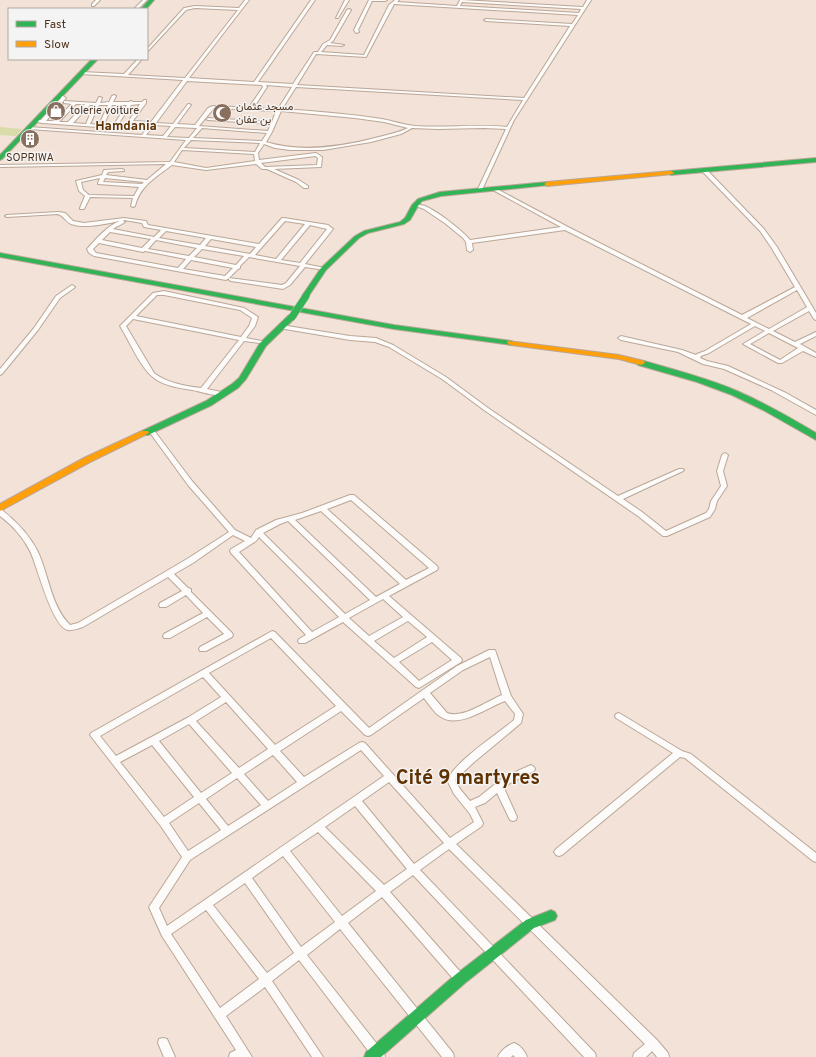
<svg xmlns="http://www.w3.org/2000/svg" width="816" height="1057" font-family="Overpass,Vazirmatn,sans-serif">
	<rect width="100%" height="100%" fill="#f2e2d7"/>
	<path fill="#d9dba9" d="M0,127L22,129L16,136L0,135Z"/>
	<g fill="none" stroke-linecap="round" stroke-linejoin="round">
		<g stroke="#baa797" stroke-width="2">
			<g id="street">
				<path d="M96,0H100L94,6H92V4Z"/>
				<path d="M143,0H147L138,9H134Z"/>
				<path d="M245,0H249L189,78L254,82L311,0H315L258,82L293,84L314,52H318L323,44L330,40L347,10L349,9L351,10L333,41L330,43L344,45L342,46L327,45L321,52L364,55L389,5L395,0H399L397,2L457,6L460,0H462L583,7L587,0H591L514,120L481,192L477,191L506,129L484,128L437,129L412,128L401,134L371,142L323,150H290L275,148L264,144L258,153L259,160L316,153L322,157L321,167L274,169L299,180L308,186V188H304L296,182L267,169H262L256,164L206,170L172,165C156,177 140,186 135,206L133,207L131,206L133,198L90,197L84,209H80V208L85,196L79,191L76,181L102,175L104,170L122,169L124,170V171L108,172L106,175L147,180L166,164L0,167V165L170,162L186,140L29,129L27,128L29,127L142,135L149,125L131,123L130,126L126,125L140,104L131,105L117,126L128,127V129H126L42,123L33,121L35,120H41L61,98L60,97L61,96H63L66,98L46,121H54L72,104L64,103V101L96,103L99,97H100L102,98L100,103L109,102L112,96L114,95L116,96L113,102H129L131,101L133,102H142L144,100H146V103L133,121L151,122L183,80L81,74L79,73L81,72L124,74L138,59H142L128,75L185,78L238,10L195,8L186,10L147,52V49L184,8L195,6L239,8ZM462,2L581,9L579,13L460,6ZM394,4L578,15L572,24L486,19L484,20L486,21L570,26L524,98L297,85L316,54L366,57L393,6ZM187,81L262,85L263,87L250,106L252,107H254L267,87L266,85L292,87L278,109L213,106L208,108L195,125L177,124L191,105L189,104H188L173,124L156,123ZM296,87L523,100L507,127C476,124 446,128 415,126C404,125 393,121 382,119C349,114 315,111 282,109ZM76,104H85L68,122H59ZM90,105H94L86,124L73,123ZM99,105H108L99,125L90,124ZM112,105H127L113,126L104,125ZM214,108L276,111L272,122L208,118L206,119L208,120L271,124L268,131L199,126ZM281,111L355,118L384,122L408,128C398,133 386,135 375,138C340,147 301,153 266,142L272,132ZM154,125L171,126L163,136L146,135ZM175,127L196,128H197L189,138L167,137ZM202,128L267,133L262,141L193,138ZM191,140L260,143L255,152L184,148ZM182,150L254,154L255,161L206,168L174,162ZM315,156L318,158L317,165L265,167L261,163ZM100,178L98,183V184L139,187L134,196L89,195L83,190L81,182ZM105,178L144,182L142,184L103,182Z"/>
				<path d="M345,0H349L338,18H336Z"/>
				<path d="M369,0H387L385,1H372L358,30L359,32L356,33L354,30Z"/>
				<path d="M702,169H706L764,229L777,247L816,313V320L814,319L809,311L773,331L795,342L816,332V336L800,344L816,353V357L803,351L782,363H778L743,344L765,331L755,326L709,353L701,356L700,358L707,361L728,366L743,373L786,393L816,410V415L771,390L724,369L703,364L678,352L621,340L618,338L621,336L682,350L696,355L697,354L705,351L751,324L565,230L472,243L473,250L470,252L467,250L466,242L463,238L446,224L424,209L413,205L415,204C419,205 424,205 427,207C438,212 463,231 470,240L561,227L491,189L495,188L568,227L742,315L795,287L771,247L760,231L702,171ZM797,290L807,307L769,329L747,318ZM769,333L798,348L780,360L750,344Z"/>
				<path d="M58,212L65,213L73,221L84,223L124,218L146,221L148,225L259,244L282,218H284L328,225L333,229L305,264L325,268V270L305,267L290,285L283,289L231,281L229,280V278L226,280L94,256L89,253L87,249C95,240 108,225 120,221C104,224 86,229 71,224C66,222 64,216 58,214L7,217L5,216L7,215ZM124,220L142,223L144,227L161,230L154,237L113,229C117,226 121,225 125,222L123,221ZM285,221L305,224L276,259L255,255ZM310,225L327,229L300,263L281,260ZM166,231L206,238L200,245L159,238ZM110,232L151,239L142,248L102,240ZM211,239L256,247L250,254L205,246ZM156,240L197,248L189,256L148,249ZM99,243L143,252L145,251L186,259L178,268L96,253L93,249ZM202,249L244,256L236,265L194,257ZM249,257L300,266L286,283L282,285L229,278L238,269L240,268V266ZM191,260L233,268L225,276L183,269Z"/>
				<path d="M72,285L75,287L74,288L60,298L38,330L2,374L0,375V369L34,328L56,296Z"/>
				<path d="M164,291L244,308L258,317L255,326L246,338L267,342V344L244,341L207,389L226,393L227,394L226,395C216,397 203,392 192,390C180,388 164,386 154,378C141,369 129,340 120,326L153,293ZM157,295H164L240,310L252,318L249,326L241,337L136,316ZM133,319L239,340L201,388C185,386 167,383 154,373L126,326Z"/>
				<path d="M281,325L350,336L376,338L393,345L446,377L488,408L618,496L679,469H683L684,470L683,471L623,499L642,512L666,531L706,513L709,509L711,501L721,486L717,471L722,455L725,453L728,455L723,471L727,486L717,501L715,509L710,517L667,536H663L638,516L484,410L442,379L389,347L375,342L350,340L279,328L278,327Z"/>
				<path d="M151,428L153,429L192,481L235,530L251,538L256,530L276,520L302,513L350,495H354L437,566L438,568L437,570L389,596L461,658L462,660L461,662L419,688L416,687L343,622L305,643H299L298,641L299,639L306,635L231,553L230,551L231,549L245,541L233,535L193,563L174,574L188,588L191,589V592L232,633L233,635L232,637L206,651H200L199,649L200,647L224,634L207,617L170,638H164L163,636L164,634L203,613L186,595L166,607H160L159,605L160,603L182,591L168,577L83,627C79,628 72,631 68,630C52,627 37,565 30,551C23,537 12,525 0,516V510H2C17,522 30,536 38,552C49,576 51,606 70,625L78,623L187,559L229,532L188,485L148,430ZM351,500L429,568L406,580L327,509ZM321,511L400,584L376,597L295,520ZM288,521L370,600L345,614L263,533L280,524ZM259,537L339,617L312,632L239,552L256,541ZM383,599L403,617L369,636L349,618ZM408,621L427,637L394,658L374,641ZM432,642L452,660L419,681L399,662Z"/>
				<path d="M272,631L275,632L369,728L457,666L489,650H495L511,696L523,714L521,723L473,763L455,780L460,789L470,801L479,797L504,777L531,765L534,767L535,769L534,771L510,783L504,788L517,817L516,820L513,821L510,820L497,793L485,803L475,807L483,823L482,826L456,844L657,1040L668,1053L669,1057H657L652,1051L646,1057H633L634,1053L645,1044L449,849L420,870L595,1053L596,1057H584L413,875L390,892L464,976L465,979L464,982L460,984L456,982L382,897L348,923L453,1053L454,1057H442L340,929L307,955L384,1053L385,1057H373L299,960L272,981L323,1057H312L265,987L226,1016L252,1057H229L230,1053L236,1050L162,936L149,907L182,857L160,825L90,735L91,733ZM271,638L336,706L275,745L209,673ZM490,657L502,695C487,701 463,719 447,713L430,693L463,670ZM203,677L221,697L187,718L116,756L100,736ZM424,698C429,704 434,713 441,717C459,729 488,707 505,701L515,714L514,720C496,735 457,760 447,780L454,794L470,814L474,822L450,838L365,743L362,742L359,743L304,777L280,751L341,711L365,735L368,736L371,735ZM226,702L268,749L239,768L196,721ZM189,724L232,773L201,793L159,741ZM152,745L194,797L164,817L120,762ZM361,750L384,776L167,926L159,908L190,860ZM273,755L297,782L268,801L244,774ZM237,778L261,805L228,826L206,799ZM389,782L444,843L414,864L362,801ZM199,803L221,830L188,851L169,823ZM355,806L407,869L384,885L325,827ZM318,832L376,891L342,916L290,851ZM283,856L335,922L301,947L252,878ZM245,883L294,953L267,973L213,905ZM206,910L259,979L220,1008L171,934Z"/>
				<path d="M619,713L682,751L691,754L816,853V862L813,861L685,758L680,757L562,855L559,856L556,855L554,852L556,849L673,753L616,718L615,716L616,714Z"/>
				<path d="M163,1038L167,1039L175,1057H164L158,1043L159,1039Z"/>
				<path d="M514,1043C520,1045 525,1051 527,1057H515L513,1055L511,1057H498C500,1051 508,1045 514,1043Z"/>
			</g>
		</g>
		<g stroke="#baa797" stroke-width="2">
			<g id="fast">
				<path d="M149,0H154L146,9H141Z"/>
				<path d="M92,59H98L2,159L0,160V155Z"/>
				<path d="M816,158V162L671,175L668,173L671,171Z"/>
				<path d="M547,182L549,183V185L441,196L422,201L418,206L410,220L404,224L368,233L359,238L326,270L308,297H304L302,296L321,268L355,236L364,231L400,222L405,218L412,205L418,199L440,192Z"/>
				<path d="M0,253L394,325L511,341L515,343L511,345L394,329L0,257Z"/>
				<path d="M289,315H295L296,317L266,346L246,379L238,388L212,405L148,435H142L141,433L142,431L206,401L232,384L239,378L260,343Z"/>
				<path d="M638,361H644C675,370 707,378 737,391C765,403 791,418 816,433V440L763,410L732,395L697,382L638,365Z"/>
				<path d="M551,910L555,912L557,916L555,920L534,928L465,983L381,1057H364L366,1052L455,975L526,920Z"/>
			</g>
		</g>
		<g stroke="#baa797" stroke-width="2">
			<g id="slow">
				<path d="M671,171L674,173L673,174L547,186L544,184L547,182Z"/>
				<path d="M508,341L619,355L644,361L645,363L641,365L619,359L511,345L507,343Z"/>
				<path d="M142,431H148L149,433L90,462L0,511V504L84,458Z"/>
			</g>
		</g>
		<use href="#street" fill="#fdfbf9" fill-rule="evenodd"/>
		<use href="#fast" fill="#30b455" fill-rule="evenodd"/>
		<use href="#slow" fill="#ff9f0a" fill-rule="evenodd"/>
		<g stroke="#cdc0b7" stroke-width="8" stroke-linecap="butt">
			<path id="fast-bridge" d="M292,317L306,296"/>
		</g>
		<use href="#fast-bridge" stroke="#30b455" stroke-width="7"/>
	</g>
	<defs>
		<g id="shop-disc" transform="scale(1)"><circle r="9.5" fill="#89705e" stroke="#f4f4f4"/><path d="M-5-2.5h2.3a2.7 3.5 0 0 1 5.4 0H5L5.5 6h-11ZM-1.5-2.5h3a1.5 2.3 0 0 0-3 0Z" fill="#fff"/></g>
		<g id="mosque-disc" transform="scale(1)"><circle r="9.5" fill="#89705e" stroke="#f4f4f4"/><path d="M3.5-4.9A6 6 0 1 0 3.5 4.9A5 5 0 1 1 3.5-4.9Z" fill="#fff"/></g>
		<g id="building-disc" transform="scale(1)"><circle r="9.5" fill="#89705e" stroke="#f4f4f4"/><path d="M-4-6H4V6H1V3H-1V6H-4ZM-2.5-4.3h1.7v1.8h-1.7ZM.8-4.3h1.7v1.8H.8ZM-2.5-1h1.7V.8h-1.7ZM.8-1h1.7V.8H.8Z" fill="#fff"/></g>
	</defs>
	<g fill-rule="evenodd">
		<use href="#shop-disc" x="56" y="111"/>
		<use href="#mosque-disc" x="222" y="113"/>
		<use href="#building-disc" x="30" y="139"/>
	</g>
	<g text-anchor="middle" dominant-baseline="central" stroke-width="3" stroke-linejoin="round" paint-order="stroke">
		<g font-size="11" fill="#50331d" stroke="#f4f4f4" text-anchor="start">
			<text x="236" y="107">مسجد عثمان<tspan x="236" dy="13">بن عفان</tspan></text>
			<text x="70" y="111">tolerie voiture</text>
			<text x="30" y="158" text-anchor="middle">SOPRIWA</text>
		</g>
		<g font-size="13" font-weight="bold" fill="#603101" stroke="#f4f4f4">
			<text x="126" y="127">Hamdania</text>
		</g>
		<g font-size="20" font-weight="bold" fill="#603101" stroke="#f4f4f4">
			<text x="468" y="779">Cité 9 martyres</text>
		</g>
	</g>
	<rect x="8" y="8" width="140" height="52" fill="#f4f4f4" stroke="#b2a79e"/>
	<rect x="16" y="21" width="20" height="6" fill="#30b455" stroke="#b2a79e"/>
	<text x="44" y="28" font-size="12" fill="#50331d">Fast</text>
	<rect x="16" y="41" width="20" height="6" fill="#ff9f0a" stroke="#b2a79e"/>
	<text x="44" y="48" font-size="12" fill="#50331d">Slow</text>
</svg>
